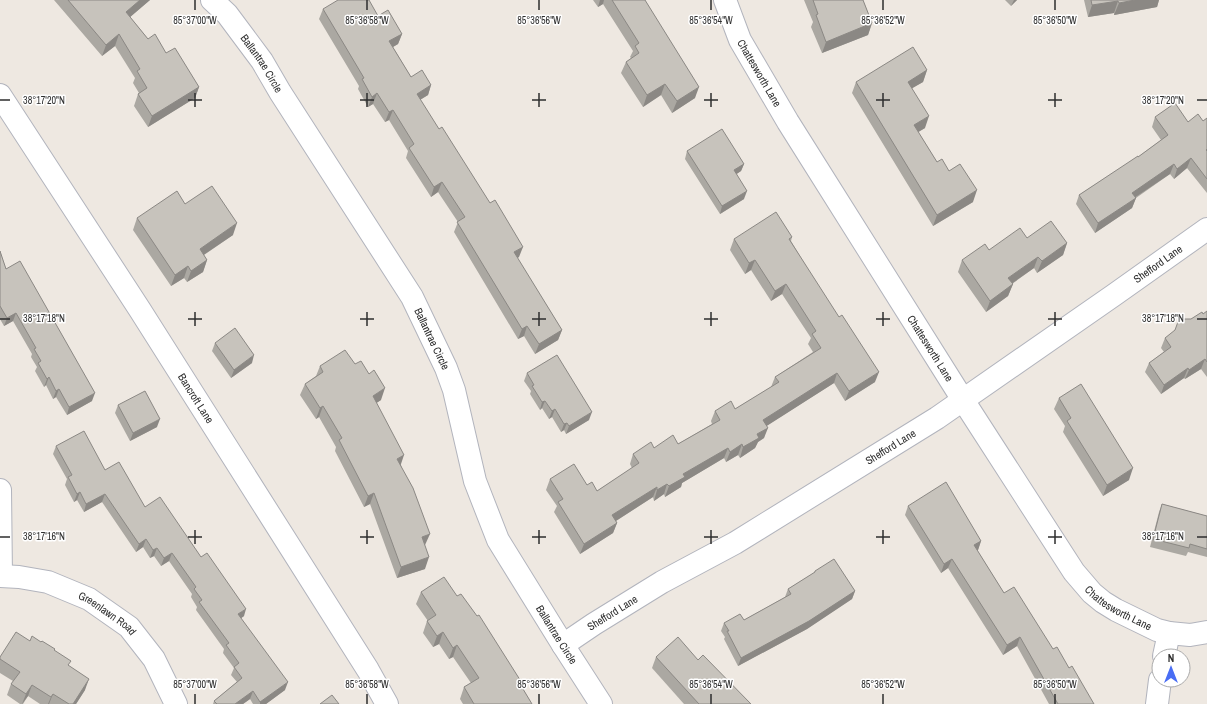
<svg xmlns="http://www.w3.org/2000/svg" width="1207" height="704" font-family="'Archivo Narrow',sans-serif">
	<rect width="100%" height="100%" fill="#eee8e1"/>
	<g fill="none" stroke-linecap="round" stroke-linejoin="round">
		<g stroke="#b2b4bd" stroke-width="24">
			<g id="street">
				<path id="s1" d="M212,0L227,14L262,61L280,92L412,297L446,368L454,390L475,481L498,540L563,645L601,704"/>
				<path id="s2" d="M725,0L740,40L788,122L963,400L1074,572L1092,593L1103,602L1116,610L1157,630L1169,633L1190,635L1207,632"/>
				<path id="s3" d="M0,95L140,310L368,670L387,704"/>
				<path d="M0,490L1,576"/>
				<path id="s4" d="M0,576L19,577L48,582L89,599L129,627L154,659L176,704"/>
				<path id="s5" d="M563,645L594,624L662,582L735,543L937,418L1114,295L1207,229"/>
				<path d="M1164,656L1169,633"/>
				<path d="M1157,704L1160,680"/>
			</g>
		</g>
		<use href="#street" stroke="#fff" stroke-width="22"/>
	</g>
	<g fill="#aba8a2">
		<path d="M54,0H150L130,17L148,39L166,53L199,87L195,98L148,127L134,106L138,94L139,93L133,83L135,78L115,46L102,56Z"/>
		<path d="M593,0H645L695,98L672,113L661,95L643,107L621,73L626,62L631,58L630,57L633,51L603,4L598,7Z"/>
		<path d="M804,0H863L872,23L868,35L822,53L811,27L813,22Z"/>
		<path d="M1005,0H1017L1011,6Z"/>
		<path d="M1084,0H1159L1157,7L1114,15V13L1088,17Z"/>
		<path d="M323,9L378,16L402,34L398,44L393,47L411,77L431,85L428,95L420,100L519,257L517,258L562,330L558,340L535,354L524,336L518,339L454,232L458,222L438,192L431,197L406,158L408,151L389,120L385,122L373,104L368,107L358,89L359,86L319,19Z"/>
		<path d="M927,70L923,82L912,88L925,128L918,132L937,162L949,171L973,202L933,226L852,93L856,82Z"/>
		<path d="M1155,117L1188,122L1203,121L1207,118V193L1187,168L1174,179L1170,174L1136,198L1132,208L1095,233L1076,204L1079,195L1138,157L1161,140L1152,127Z"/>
		<path d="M687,151L744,164L741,171L736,174L744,199L720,214L685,159Z"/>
		<path d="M185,204L233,235L204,255L207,260L203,272L187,282L184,278L171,286L133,230L137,218Z"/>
		<path d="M792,237L791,241L875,382L845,401L834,383L766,426L764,438L758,442L755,448L740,458L738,455L726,462L724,458L682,483L681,487L665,497L664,494L654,501L653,497L616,521L617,523L613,533L580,554L554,512L557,506L546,490L550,479L587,485L597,491L632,468L630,464L633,454L654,448L678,444L712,424L711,421L715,411L735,409L771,387L775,377L813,352L808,344L811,338L782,294L771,301L751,270L745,274L730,250L734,239Z"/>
		<path d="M1027,238L1067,243L1063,255L1037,273L1034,268L1012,284H1013L1008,296L986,312L958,272L962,260L989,250Z"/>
		<path d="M0,251L6,269L92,401L67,415L56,397L53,399L46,385L44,387L35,371L37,367L31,357L32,354L13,321L4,326L0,319Z"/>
		<path d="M1207,311V377L1201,369L1185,379L1184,378L1161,394L1145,372L1149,363L1164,352L1161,348L1165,338L1175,331L1179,319H1191L1203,314Z"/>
		<path d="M215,343L252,363L231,378L212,351Z"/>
		<path d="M355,364L381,400L376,403L401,465L425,545V569L397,578L370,504L364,507L335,451L336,447L319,417L316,419L300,395L305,384L316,376L320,366Z"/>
		<path d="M527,373L589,420L566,434L564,430L561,432L552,417L549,419L542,408L540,410L530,394L531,391L524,381Z"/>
		<path d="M1059,398L1129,480L1103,496L1063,432L1065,426L1054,409Z"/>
		<path d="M118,405L157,427L130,441L115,413Z"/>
		<path d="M56,446L105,470L145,507L201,557L244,616L241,618L285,690L266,704H253L250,699L243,704H213L214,701L237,682L231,675L234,668L223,653L224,649L196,610L197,607L191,597L192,594L169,561L161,566L154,556L150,558L143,547L136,552L102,502L84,512L77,500L74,502L65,485L67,479L53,454Z"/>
		<path d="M1162,504L1207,516V557L1188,552L1186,556L1150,547L1159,512Z"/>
		<path d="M908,506L981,541L978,550H977L1004,593L1069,668L1094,704H1049L1017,646L1003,655L948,568L941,573L905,515Z"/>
		<path d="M815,571L855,591L852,599L807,629L738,666L724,639L725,637L721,631L724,623L744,620L785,597L788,589L814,573Z"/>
		<path d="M421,592L457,596L521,686L532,704H463L460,699L464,687L471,683L453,657L449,659L439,644L433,647L423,633L427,621H428L416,604Z"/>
		<path d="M30,641L55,651L69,666L85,690L76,704H40L28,696L23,704H20L7,695L11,684L13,681L0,673V657Z"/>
		<path d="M656,657L698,660L751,704H684L652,668Z"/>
	</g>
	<g fill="#8b8884">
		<path d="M140,0H150L122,24L126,12Z"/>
		<path d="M600,0H604L603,4L598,7Z"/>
		<path d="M1014,0H1017L1011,6Z"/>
		<path d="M1135,0H1159L1157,7L1114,15L1119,3Z"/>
		<path d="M1118,1L1114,13L1088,17L1092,5Z"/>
		<path d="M872,23L868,35L822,53L826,42Z"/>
		<path d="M119,34L115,46L102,56L106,45Z"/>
		<path d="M402,34L398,44L386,51L389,41Z"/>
		<path d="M927,70L923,82L904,93L908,82Z"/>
		<path d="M665,84L661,95L643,107L647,95Z"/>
		<path d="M431,85L428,95L413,104L417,94Z"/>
		<path d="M199,87L195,98L148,127L152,116Z"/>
		<path d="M699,87L695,98L672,113L677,101Z"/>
		<path d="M377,93L373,104L368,107L372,97Z"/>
		<path d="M393,110L389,120L385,122L389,112Z"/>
		<path d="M929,116L925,128L910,137L914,125Z"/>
		<path d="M1191,158L1187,168L1174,179L1177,169Z"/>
		<path d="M744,164L741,171L731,178L734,170Z"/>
		<path d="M1174,164L1170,174L1128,202L1132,193Z"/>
		<path d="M442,182L438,192L431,197L434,187Z"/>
		<path d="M977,190L973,202L933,226L937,215Z"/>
		<path d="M747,191L744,199L720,214L722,206Z"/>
		<path d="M1136,198L1132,208L1095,233L1098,223Z"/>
		<path d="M237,223L233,235L196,260L200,249Z"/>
		<path d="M1067,243L1063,255L1037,273L1042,261Z"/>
		<path d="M523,247L519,257L510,262L514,252Z"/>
		<path d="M1038,257L1034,268L1004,289L1008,278Z"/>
		<path d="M207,260L203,272L187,282L191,271Z"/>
		<path d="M755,260L751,270L745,274L749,263Z"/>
		<path d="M188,266L184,278L171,286L175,275Z"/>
		<path d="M786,284L782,294L771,301L775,291Z"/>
		<path d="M1013,284L1008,296L986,312L990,301Z"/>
		<path d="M16,313L13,321L4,326L7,318Z"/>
		<path d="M527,326L524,336L518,339L522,329Z"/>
		<path d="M562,330L558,340L535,354L539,344Z"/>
		<path d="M254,355L252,363L231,378L234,370Z"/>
		<path d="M1205,359L1201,369L1185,379L1189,370Z"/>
		<path d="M1188,368L1184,378L1161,394L1164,385Z"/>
		<path d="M879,372L875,382L845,401L849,391Z"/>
		<path d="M837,373L834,383L759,431L763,420Z"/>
		<path d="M49,377L46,385L44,387L47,379Z"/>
		<path d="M385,388L381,400L369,408L373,396Z"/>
		<path d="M59,389L56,397L53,399L56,391Z"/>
		<path d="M95,393L92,401L67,415L69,407Z"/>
		<path d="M545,401L542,408L540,410L542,402Z"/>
		<path d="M323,406L319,417L316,419L320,408Z"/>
		<path d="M555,409L552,417L549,419L552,411Z"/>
		<path d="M592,412L589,420L566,434L569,426Z"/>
		<path d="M160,419L157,427L130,441L133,433Z"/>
		<path d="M567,423L564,430L561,432L564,424Z"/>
		<path d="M768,428L764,438L758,442L755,448L740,458L743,447L757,434Z"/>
		<path d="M742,444L738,455L726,462L730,452Z"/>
		<path d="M728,448L724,458L682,483L681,487L665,497L669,486L683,474Z"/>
		<path d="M404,455L400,467L397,459Z"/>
		<path d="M1133,468L1129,480L1103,496L1107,485Z"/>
		<path d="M667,484L664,494L654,501L657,490Z"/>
		<path d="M657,487L653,497L608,526L612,515Z"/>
		<path d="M80,492L77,500L74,502L77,494Z"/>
		<path d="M374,493L370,504L364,507L368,496Z"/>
		<path d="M105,494L102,502L84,512L86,504Z"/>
		<path d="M617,523L613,533L580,554L584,544Z"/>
		<path d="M430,534L425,545L418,548L422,537Z"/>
		<path d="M146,539L143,547L136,552L139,544Z"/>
		<path d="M981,541L978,550L970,554L974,545Z"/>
		<path d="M157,548L154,556L150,558L153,550Z"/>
		<path d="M172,553L169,561L161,566L164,558Z"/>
		<path d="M429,557L425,569L397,578L401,567Z"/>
		<path d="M952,559L948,568L941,573L944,564Z"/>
		<path d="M855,591L852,599L807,629L738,666L741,658Z"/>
		<path d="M246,609L244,616L236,622L238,614Z"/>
		<path d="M443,632L439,644L433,647L437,636Z"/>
		<path d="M1020,637L1017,646L1003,655L1007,645Z"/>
		<path d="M457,645L453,657L449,659L453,648Z"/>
		<path d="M89,679L85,690L76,704H73Z"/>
		<path d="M288,682L285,690L266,704H260V702Z"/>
		<path d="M32,685L28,696L22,704L26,694Z"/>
		<path d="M253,691L250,699L243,704H235Z"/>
		<path d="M53,694L49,704H48L51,697Z"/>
	</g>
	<g fill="#c7c3bc" stroke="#8b8884">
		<path d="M68,0H140L126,12L148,39L155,34L166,53L175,48L199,87L152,116L138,94L147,88L137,71L140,69L119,34L106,45Z"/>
		<path d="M338,0H369L378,16L388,10L402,34L389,41L411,77L422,70L431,85L417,94L439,129L442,127L490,203L495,200L523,247L514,252L562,330L539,344L527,326L522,329L457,222L465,217L442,182L434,187L409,148L414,144L393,110L389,112L377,93L372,97L362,79L364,78L323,9Z"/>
		<path d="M612,0H645L699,87L677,101L665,84L647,95L626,62L639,53L635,46L639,43Z"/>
		<path d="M813,0H863L872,23L826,42L816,15L818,14Z"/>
		<path d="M1091,0H1135L1119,3L1118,1L1092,5Z"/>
		<path d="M913,47L927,70L908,82L929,116L914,125L937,162L942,159L949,171L960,164L977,190L937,215L856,82Z"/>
		<path d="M1175,103L1188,122L1198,114L1203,121L1207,118V149L1206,150L1207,151V179L1191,158L1177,169L1174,164L1132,193L1136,198L1098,223L1079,195L1138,156V157L1168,135L1155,117Z"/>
		<path d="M722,129L744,164L734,170L747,191L722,206L687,151Z"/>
		<path d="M212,186L237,223L200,249L207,260L191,271L188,266L175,275L137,218L177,191L185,204Z"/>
		<path d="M776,212L792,237L789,239L839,317L842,315L879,372L849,391L837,373L763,420L768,428L757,434L759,438L743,447L742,444L730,452L728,448L683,474L685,477L669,486L667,484L657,490V487L612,515L617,523L584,544L558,502L563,499L550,479L574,464L587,485L592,482L597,491L639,463L633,454L651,442L654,448L673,435L678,444L720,420L715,411L731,401L735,409L779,382L775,377L821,348L812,334L816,331L786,284L775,291L755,260L749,263L734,239Z"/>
		<path d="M1051,221L1067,243L1042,261L1038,257L1008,278L1013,284L990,301L962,260L985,244L989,250L1020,228L1027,238Z"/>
		<path d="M0,251L6,269L20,261L95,393L69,407L59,389L56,391L49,377L47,379L38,363L41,361L34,349L36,348L16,313L7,318L0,306Z"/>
		<path d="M1207,311V362L1205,359L1189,370L1188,368L1164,385L1149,363L1171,347L1165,338L1175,330L1179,319H1191L1202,312L1203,314Z"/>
		<path d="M235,328L254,355L234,370L215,343Z"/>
		<path d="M345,350L355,364L361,361L369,374L374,370L385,388L373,396L404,455L397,459L413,488L430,534L422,537L429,557L401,567L374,493L368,496L339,440L342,438L323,406L320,408L305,384L323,372L320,366Z"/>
		<path d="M557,355L592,412L569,426L567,423L564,424L555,409L552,411L545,401L542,402L532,386L534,385L527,373Z"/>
		<path d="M1081,384L1133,468L1107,485L1067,421L1071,418L1059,398Z"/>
		<path d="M145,391L160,419L133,433L118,405Z"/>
		<path d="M84,431L105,470L119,462L145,507L160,497L201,557L207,553L246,609L238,614L288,682L260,702L253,691L235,704H217L214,701L242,678L234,667L239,663L226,645L229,643L199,602L202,600L194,589L196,587L172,553L164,558L157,548L153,550L146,539L139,544L105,494L86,504L80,492L77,494L68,477L72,475L56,446Z"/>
		<path d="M946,482L981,541L974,545L1004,593L1014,587L1053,649L1057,647L1069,668L1072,666L1094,704H1058L1020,637L1007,645L952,559L944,564L908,506Z"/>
		<path d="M1162,504L1207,516V549L1190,544L1189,548L1153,539Z"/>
		<path d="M834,559L855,591L809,621L741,658L727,631H729L724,623L740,614L744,620L791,594L788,589L815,572V571Z"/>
		<path d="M444,577L457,596L461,594L477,616L479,615L522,683L520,684L532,704H474L464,687L479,678L457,645L453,648L443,632L437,636L427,621L436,615L421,592Z"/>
		<path d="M16,632L30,641L32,636L41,642L42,641L55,649L54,650L71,661L68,665L89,679L73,704H69L53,694L51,697L32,685L26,694L11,684L20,672L0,659V657Z"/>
		<path d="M678,637L698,660L703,655L751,704H699L656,657Z"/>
		<path d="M332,695L339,704H320Z"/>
	</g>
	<path fill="none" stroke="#2e2e2e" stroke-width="1.5" d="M195,0V10M367,0V10M539,0V10M711,0V10M883,0V10M1055,0V10M195,93V107M367,93V107M539,93V107M711,93V107M883,93V107M1055,93V107M0,100H10M188,100H202M360,100H374M532,100H546M704,100H718M876,100H890M1048,100H1062M1197,100H1207M195,312V326M367,312V326M539,312V326M711,312V326M883,312V326M1055,312V326M0,319H10M188,319H202M360,319H374M532,319H546M704,319H718M876,319H890M1048,319H1062M1197,319H1207M195,530V544M367,530V544M539,530V544M711,530V544M883,530V544M1055,530V544M0,537H10M188,537H202M360,537H374M532,537H546M704,537H718M876,537H890M1048,537H1062M1197,537H1207M195,694V704M367,694V704M539,694V704M711,694V704M883,694V704M1055,694V704"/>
	<g text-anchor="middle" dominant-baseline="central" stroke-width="3" stroke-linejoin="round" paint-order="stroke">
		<g font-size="11" fill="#2e2e2e" stroke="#fff">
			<text stroke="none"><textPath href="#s1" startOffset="81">Ballantrae Circle</textPath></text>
			<text stroke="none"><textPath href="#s2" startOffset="81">Chattesworth Lane</textPath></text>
			<text stroke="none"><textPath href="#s5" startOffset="707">Shefford Lane</textPath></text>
			<text stroke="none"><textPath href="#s1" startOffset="405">Ballantrae Circle</textPath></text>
			<text stroke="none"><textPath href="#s2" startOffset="405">Chattesworth Lane</textPath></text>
			<text stroke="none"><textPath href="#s3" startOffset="361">Bancroft Lane</textPath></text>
			<text stroke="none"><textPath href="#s5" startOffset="383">Shefford Lane</textPath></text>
			<text stroke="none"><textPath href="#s2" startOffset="729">Chattesworth Lane</textPath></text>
			<text stroke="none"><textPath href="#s5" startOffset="59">Shefford Lane</textPath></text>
			<text stroke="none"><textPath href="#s4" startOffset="116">Greenlawn Road</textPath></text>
			<text stroke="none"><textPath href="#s1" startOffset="729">Ballantrae Circle</textPath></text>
		</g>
	</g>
	<g font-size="10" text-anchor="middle" fill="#2e2e2e" stroke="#fff" stroke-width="3" stroke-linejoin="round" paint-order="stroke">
		<text x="195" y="24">85°37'00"W</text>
		<text x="367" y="24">85°36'58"W</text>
		<text x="539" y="24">85°36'56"W</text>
		<text x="711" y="24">85°36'54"W</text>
		<text x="883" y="24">85°36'52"W</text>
		<text x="1055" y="24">85°36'50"W</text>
		<text x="44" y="104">38°17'20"N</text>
		<text x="1163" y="104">38°17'20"N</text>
		<text x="44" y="322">38°17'18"N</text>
		<text x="1163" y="322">38°17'18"N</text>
		<text x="44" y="540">38°17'16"N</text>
		<text x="1163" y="540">38°17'16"N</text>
		<text x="195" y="688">85°37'00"W</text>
		<text x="367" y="688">85°36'58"W</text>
		<text x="539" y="688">85°36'56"W</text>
		<text x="711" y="688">85°36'54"W</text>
		<text x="883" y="688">85°36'52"W</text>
		<text x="1055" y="688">85°36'50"W</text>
	</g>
	<g transform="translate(1171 668)"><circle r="19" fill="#ffffff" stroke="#ababab"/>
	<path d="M0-3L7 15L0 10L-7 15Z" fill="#496df4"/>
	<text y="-6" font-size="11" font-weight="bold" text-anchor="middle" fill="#2e2e2e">N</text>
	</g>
</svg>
